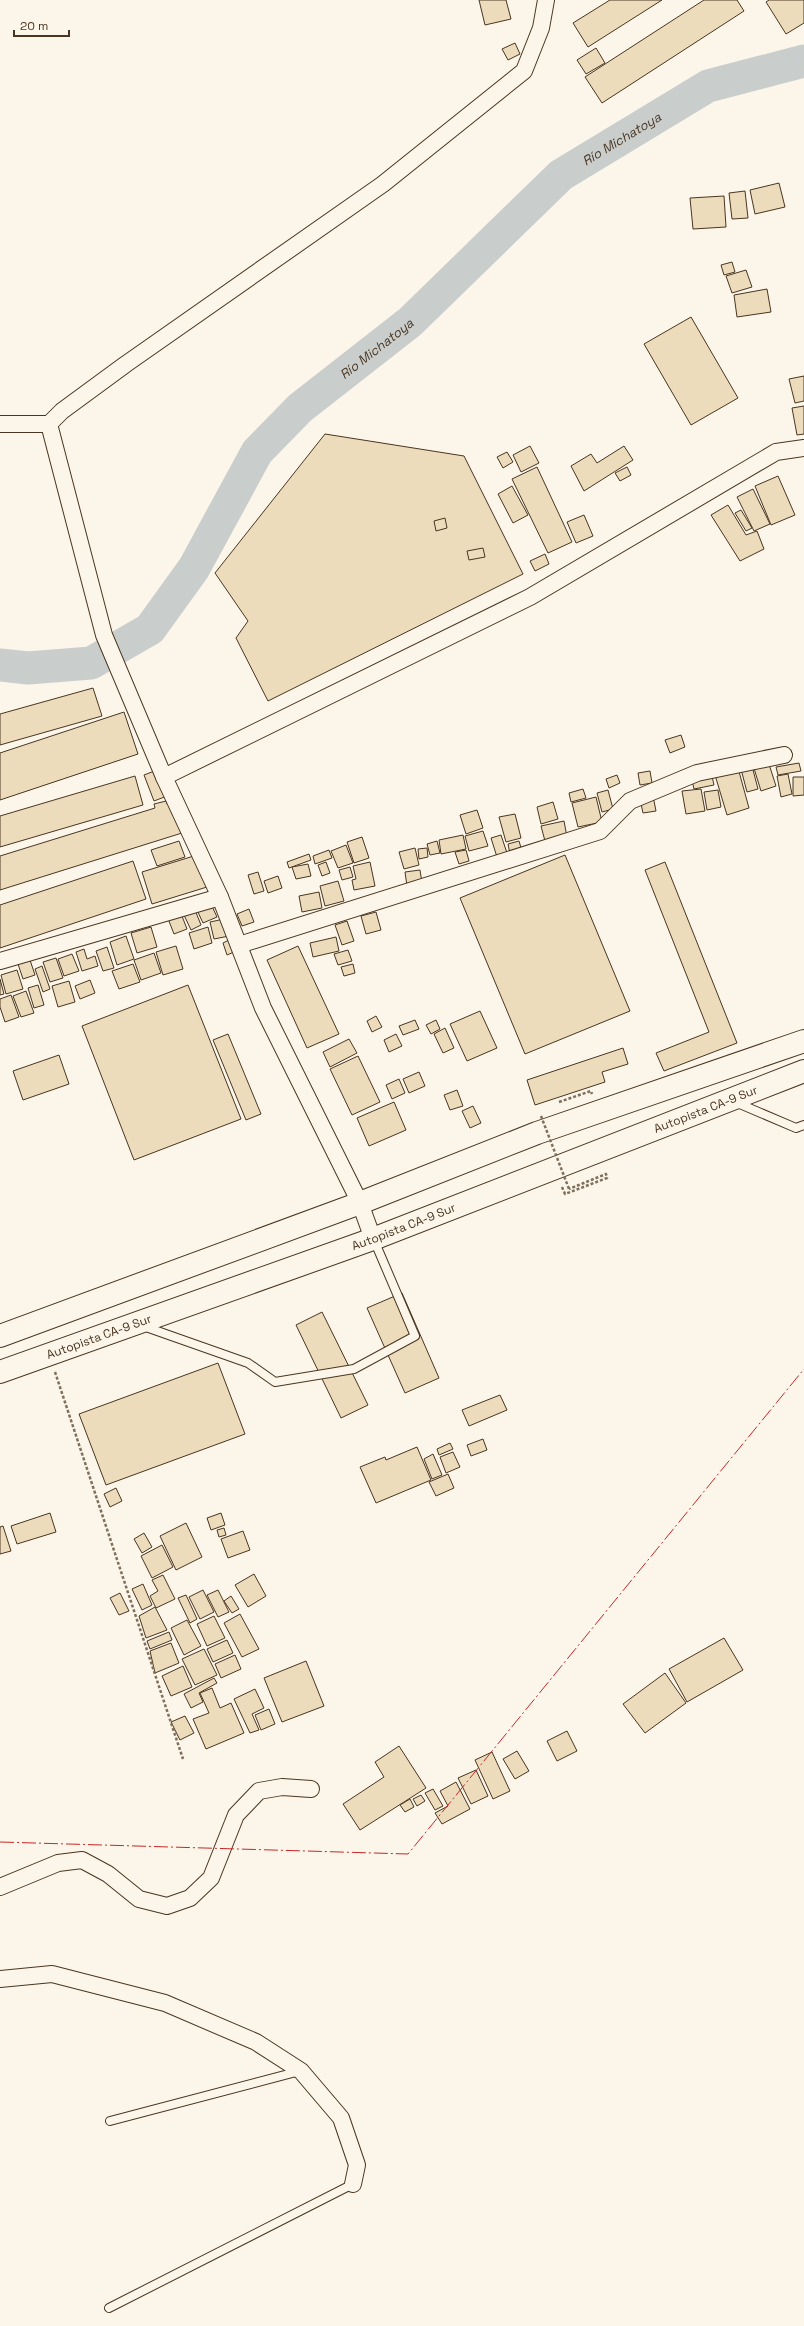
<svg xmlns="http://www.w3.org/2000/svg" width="804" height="2326" font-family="'Space Grotesk',sans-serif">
	<rect width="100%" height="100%" fill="#fbf6e9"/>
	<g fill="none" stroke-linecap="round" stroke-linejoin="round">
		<path stroke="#c9cecd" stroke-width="33" id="s1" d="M0,665L28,668L91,663L150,629L194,568L257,452L300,408L410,322L561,175L708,86L804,61"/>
	</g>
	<g fill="#ecdcbc" stroke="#4a3520">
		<path d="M479,0H506L511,19L485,25Z"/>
		<path d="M610,0H662L588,47L573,23Z"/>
		<path d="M704,0H737L744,11L602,103L585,77Z"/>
		<path d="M769,0H804V23L786,34L766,2Z"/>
		<path d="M515,43L520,54L508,60L502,49Z"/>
		<path d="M596,48L605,63L586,74L577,60Z"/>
		<path d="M779,183L785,207L755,214L750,190Z"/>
		<path d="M745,191L748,218L732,219L729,193Z"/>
		<path d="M724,196L726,227L693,229L690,198Z"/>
		<path d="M732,262L735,272L724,275L721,265Z"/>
		<path d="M746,270L752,287L732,293L726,276Z"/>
		<path d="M767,289L771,312L737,317L734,295Z"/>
		<path d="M691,317L738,398L691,425L644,344Z"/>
		<path d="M804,376V401L795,403L789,379Z"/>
		<path d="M804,406V434L797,435L792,408Z"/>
		<path d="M325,434L464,456L523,574L268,701L236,638L248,621L215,573Z"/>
		<path d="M530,446L539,463L521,472L513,455Z"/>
		<path d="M624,446L633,460L584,491L571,466L591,454L597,463Z"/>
		<path d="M507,452L513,462L503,468L497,457Z"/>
		<path d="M537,467L572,542L548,553L512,479Z"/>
		<path d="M627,467L631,475L620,481L615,473Z"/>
		<path d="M778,476L795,515L771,525L755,486Z"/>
		<path d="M512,486L528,515L513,523L498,494Z"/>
		<path d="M753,489L770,524L754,531L737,497Z"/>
		<path d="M728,505L746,535L757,531L764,549L740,561L711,515Z"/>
		<path d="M741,510L752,528L746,531L735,513Z"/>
		<path d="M584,515L593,536L576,543L567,522Z"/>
		<path d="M445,518L447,528L436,531L434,521Z"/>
		<path d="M483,548L485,557L469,560L467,551Z"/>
		<path d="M545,554L549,564L535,571L530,561Z"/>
		<path d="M93,688L102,716L0,745V714Z"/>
		<path d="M124,712L138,754L0,800V753Z"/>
		<path d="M681,735L685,747L670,753L665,740Z"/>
		<path d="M768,761L776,786L761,791L753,765Z"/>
		<path d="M799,763L801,771L778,775L776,767Z"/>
		<path d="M752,766L758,789L747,792L741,769Z"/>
		<path d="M738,768L749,808L727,815L715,775Z"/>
		<path d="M157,770L167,796L154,801L144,775Z"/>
		<path d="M650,771L652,783L640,785L638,773Z"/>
		<path d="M711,772L714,785L694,789L691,776Z"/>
		<path d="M788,774L792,794L781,797L777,776Z"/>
		<path d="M617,775L620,783L609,788L606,779Z"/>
		<path d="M135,776L143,805L0,847V816Z"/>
		<path d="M793,777H804V795L793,796Z"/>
		<path d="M583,789L586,798L571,802L569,793Z"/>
		<path d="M701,789L705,811L686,814L682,791Z"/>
		<path d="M608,790L613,809L602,812L597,793Z"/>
		<path d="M718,790L721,807L707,810L704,792Z"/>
		<path d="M653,796L656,811L643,813L640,799Z"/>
		<path d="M596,797L602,822L578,827L572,803Z"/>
		<path d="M166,801L167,804L172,802L182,833L0,890V856L155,808L154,804Z"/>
		<path d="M553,802L558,819L541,824L537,807Z"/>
		<path d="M477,810L483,828L466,834L460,815Z"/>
		<path d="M515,814L521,838L506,842L499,817Z"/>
		<path d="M564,821L567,837L545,841L541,826Z"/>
		<path d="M483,831L488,846L469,851L465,836Z"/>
		<path d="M463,835L466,849L441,854L439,840Z"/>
		<path d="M501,835L507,853L497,857L491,838Z"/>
		<path d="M362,837L369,858L354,863L347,842Z"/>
		<path d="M179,841L185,857L157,866L151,850Z"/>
		<path d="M437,841L440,853L430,855L427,844Z"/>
		<path d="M519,841L522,851L510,854L508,844Z"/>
		<path d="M346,845L353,863L338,868L331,851Z"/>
		<path d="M415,848L419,865L404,869L399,852Z"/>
		<path d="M427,848L428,857L419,859L418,849Z"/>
		<path d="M329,850L332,858L315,864L313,856Z"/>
		<path d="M466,850L469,861L459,864L455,852Z"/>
		<path d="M309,854L311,860L289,868L287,862Z"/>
		<path d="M197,855L207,887L152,904L142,872Z"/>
		<path d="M565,855L630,1011L525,1054L460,898Z"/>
		<path d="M133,861L146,899L0,948V905Z"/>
		<path d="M326,862L330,873L322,876L318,865Z"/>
		<path d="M370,862L375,886L354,890L352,880L356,879L353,866Z"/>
		<path d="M665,862L737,1043L664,1071L656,1053L709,1032L645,870Z"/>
		<path d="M308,864L311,876L296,879L292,867Z"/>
		<path d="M350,867L353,877L342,880L339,870Z"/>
		<path d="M420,870L422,883L407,886L405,872Z"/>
		<path d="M258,872L264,891L254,894L248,875Z"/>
		<path d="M278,876L282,888L268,893L264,881Z"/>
		<path d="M338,881L344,901L325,906L320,886Z"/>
		<path d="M319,892L322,908L302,912L299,896Z"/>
		<path d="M211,904L217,917L203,923L197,910Z"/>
		<path d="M249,909L254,922L242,926L237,914Z"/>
		<path d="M195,910L201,925L191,930L184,915Z"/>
		<path d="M180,911L187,929L174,934L167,916Z"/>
		<path d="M376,912L381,930L366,934L361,916Z"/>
		<path d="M224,919L229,936L214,939L210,922Z"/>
		<path d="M347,921L354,941L342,945L335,925Z"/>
		<path d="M151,927L157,947L137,953L131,933Z"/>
		<path d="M208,927L212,943L194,949L189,933Z"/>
		<path d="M126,936L134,959L117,965L110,942Z"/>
		<path d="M336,937L339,951L313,957L310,943Z"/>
		<path d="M229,940L234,952L227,955L223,943Z"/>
		<path d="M176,946L183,969L163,975L156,952Z"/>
		<path d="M298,946L339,1034L307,1048L267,960Z"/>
		<path d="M107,947L114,968L103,971L96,951Z"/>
		<path d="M84,949L87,959L95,956L98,966L82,971L76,952Z"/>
		<path d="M348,950L352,961L338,965L334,954Z"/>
		<path d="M154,953L161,973L141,980L134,960Z"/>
		<path d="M28,954L35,975L23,979L16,958Z"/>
		<path d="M72,954L79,971L64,976L58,959Z"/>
		<path d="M56,958L63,978L50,982L43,962Z"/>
		<path d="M133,964L140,982L119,989L112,971Z"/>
		<path d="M353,964L355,973L344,976L341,967Z"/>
		<path d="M42,966L50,989L43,992L35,969Z"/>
		<path d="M17,970L23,989L6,994L1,975Z"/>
		<path d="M0,979L4,994L0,995Z"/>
		<path d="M90,980L95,993L80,999L75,986Z"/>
		<path d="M69,981L75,1002L58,1007L52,986Z"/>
		<path d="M38,985L44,1005L34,1008L28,988Z"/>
		<path d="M188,985L241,1119L134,1160L82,1026Z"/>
		<path d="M26,991L34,1013L21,1017L13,996Z"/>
		<path d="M11,995L19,1017L5,1022L0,1007V999Z"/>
		<path d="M480,1011L497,1048L467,1061L450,1024Z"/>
		<path d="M376,1016L382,1027L372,1032L367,1021Z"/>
		<path d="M415,1020L419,1029L403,1035L399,1026Z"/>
		<path d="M436,1020L440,1029L431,1034L426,1025Z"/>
		<path d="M445,1028L454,1048L443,1053L434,1034Z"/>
		<path d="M228,1034L261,1114L246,1120L213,1040Z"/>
		<path d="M396,1034L402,1046L389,1052L384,1040Z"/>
		<path d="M349,1039L357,1053L330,1067L323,1052Z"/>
		<path d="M623,1048L628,1064L602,1072L605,1082L535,1105L527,1080Z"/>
		<path d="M59,1055L69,1084L23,1100L13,1071Z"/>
		<path d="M358,1056L380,1102L352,1115L330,1069Z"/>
		<path d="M419,1072L425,1086L409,1093L403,1079Z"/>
		<path d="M399,1079L405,1093L392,1099L386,1085Z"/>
		<path d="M457,1090L463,1106L450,1110L444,1095Z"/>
		<path d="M394,1102L406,1130L369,1146L357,1118Z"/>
		<path d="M473,1106L481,1123L470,1128L462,1111Z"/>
		<path d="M402,1293L439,1378L405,1393L367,1308Z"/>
		<path d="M322,1312L368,1405L341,1418L296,1325Z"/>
		<path d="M218,1363L245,1434L106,1485L79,1414Z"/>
		<path d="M500,1395L507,1410L469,1426L462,1410Z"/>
		<path d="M483,1439L487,1450L471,1456L467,1445Z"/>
		<path d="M450,1443L453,1449L439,1455L437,1449Z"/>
		<path d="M417,1447L431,1480L376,1503L360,1467L385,1457L386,1460Z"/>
		<path d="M453,1452L460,1467L446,1473L440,1457Z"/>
		<path d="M433,1454L442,1475L432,1479L424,1459Z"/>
		<path d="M448,1474L454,1488L436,1496L429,1482Z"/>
		<path d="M116,1488L122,1501L110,1507L104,1494Z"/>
		<path d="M50,1513L56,1532L17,1544L11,1526Z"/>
		<path d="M221,1513L225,1525L211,1530L207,1518Z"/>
		<path d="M186,1523L202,1557L176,1570L160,1536Z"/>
		<path d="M3,1526L11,1551L0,1554V1527Z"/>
		<path d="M224,1528L226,1535L219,1537L217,1530Z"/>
		<path d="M243,1531L250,1550L228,1558L221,1539Z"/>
		<path d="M144,1533L152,1547L142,1553L134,1539Z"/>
		<path d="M162,1545L173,1567L152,1578L141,1556Z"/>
		<path d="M254,1574L266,1596L248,1607L235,1585Z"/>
		<path d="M163,1575L175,1599L156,1608L150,1596L158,1591L152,1580Z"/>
		<path d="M143,1584L152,1605L142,1610L132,1589Z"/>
		<path d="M203,1590L214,1612L200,1619L189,1597Z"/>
		<path d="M218,1590L229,1612L218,1617L207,1595Z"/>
		<path d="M120,1593L129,1611L119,1615L110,1598Z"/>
		<path d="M186,1595L197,1619L190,1623L178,1598Z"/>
		<path d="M231,1596L239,1609L232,1613L224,1601Z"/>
		<path d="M155,1607L167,1630L146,1638L139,1616Z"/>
		<path d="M240,1614L259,1649L242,1657L224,1623Z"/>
		<path d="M214,1616L225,1638L207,1646L197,1624Z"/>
		<path d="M187,1620L201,1646L184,1655L171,1628Z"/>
		<path d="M169,1632L172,1640L150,1649L147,1641Z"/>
		<path d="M724,1638L743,1670L687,1702L669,1669Z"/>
		<path d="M227,1640L233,1653L213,1662L207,1649Z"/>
		<path d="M171,1643L179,1663L155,1673L150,1651Z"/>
		<path d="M204,1649L217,1675L195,1685L182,1659Z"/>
		<path d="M235,1655L241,1669L221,1678L215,1664Z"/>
		<path d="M306,1661L324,1706L282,1722L264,1678Z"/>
		<path d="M183,1666L192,1687L171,1696L162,1676Z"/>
		<path d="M665,1673L686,1703L645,1733L623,1704Z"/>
		<path d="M214,1678L217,1683L199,1693L203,1702L191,1708L184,1694Z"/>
		<path d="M212,1688L220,1708L231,1703L244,1733L206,1749L193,1719L209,1713L200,1693Z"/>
		<path d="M255,1689L264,1708L252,1714L259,1730L250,1733L234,1699Z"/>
		<path d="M269,1709L275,1724L261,1730L255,1715Z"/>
		<path d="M185,1716L194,1733L180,1740L171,1722Z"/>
		<path d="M567,1731L577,1751L557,1761L547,1741Z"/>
		<path d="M399,1746L426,1788L360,1830L343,1804L384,1777L375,1762Z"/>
		<path d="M517,1751L529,1771L515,1779L503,1759Z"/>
		<path d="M492,1752L510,1791L493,1799L475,1760Z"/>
		<path d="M476,1770L488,1796L471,1804L458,1778Z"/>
		<path d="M456,1782L470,1809L442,1824L435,1813L448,1806L440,1791Z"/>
		<path d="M433,1789L443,1806L435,1810L425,1793Z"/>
		<path d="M421,1795L425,1801L417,1806L413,1799Z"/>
		<path d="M410,1799L414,1807L405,1812L400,1805Z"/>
	</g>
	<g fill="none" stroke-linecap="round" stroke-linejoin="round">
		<g stroke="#4a3520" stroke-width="10">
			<g id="lane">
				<path d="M735,1102L796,1128L804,1125"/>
				<path d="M143,1326L248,1363L275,1382L354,1369L415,1336L374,1240"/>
				<path d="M110,2121L300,2071"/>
				<path d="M109,2308L353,2184"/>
			</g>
		</g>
		<g stroke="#4a3520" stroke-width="18">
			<g id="street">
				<path d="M0,424H49L62,411L126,364L383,184L524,71L541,28L546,0"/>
				<path d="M49,424L104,635L164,777L220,897L263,1008L360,1203L373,1239"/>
				<path d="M164,777L530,597L776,452L804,448"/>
				<path d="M239,945L600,831L630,801L697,773L784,755"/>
				<path d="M0,961L220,897"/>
				<path d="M0,1887L58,1863L82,1860L108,1874L139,1899L167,1906L190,1898L211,1878L236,1815L259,1791L282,1787L311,1789"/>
				<path d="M0,1979L52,1974L165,2003L256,2042L301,2071L341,2118L357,2165L353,2184"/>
			</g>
		</g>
		<g stroke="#4a3520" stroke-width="24">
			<g id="highway">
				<path d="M0,1336L360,1203L537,1133L804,1041"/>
				<path id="s2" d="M0,1372L373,1239L804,1071"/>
			</g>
		</g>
		<g stroke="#7f6f5c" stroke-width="2.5" stroke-dasharray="3 2" stroke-linecap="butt">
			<path d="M559,1102L591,1091L592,1094"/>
			<path d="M562,1187L565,1194L607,1178L606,1174L569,1189"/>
			<path d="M55,1372L183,1759"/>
		</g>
		<use href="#lane" stroke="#fbf6e9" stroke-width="8"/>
		<use href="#street" stroke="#fbf6e9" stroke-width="16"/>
		<use href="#highway" stroke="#fbf6e9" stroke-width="22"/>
		<path stroke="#7f6f5c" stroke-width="2.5" stroke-dasharray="3 2" stroke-linecap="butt" d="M541,1116L569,1189"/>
		<path stroke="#c62828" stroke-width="1" stroke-dasharray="14 3 2 3" stroke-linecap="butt" d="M0,1842L408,1854L804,1369"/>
	</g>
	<g text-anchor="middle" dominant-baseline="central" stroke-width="3" stroke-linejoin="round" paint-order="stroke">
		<g font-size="12" fill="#4a3520" stroke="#fbf6e9">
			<text stroke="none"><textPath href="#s2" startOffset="753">Autopista CA-9 Sur</textPath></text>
			<text stroke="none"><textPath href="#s2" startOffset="429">Autopista CA-9 Sur</textPath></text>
			<text stroke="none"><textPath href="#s2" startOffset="105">Autopista CA-9 Sur</textPath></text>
		</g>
		<g font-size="13" font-style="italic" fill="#4a3520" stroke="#fbf6e9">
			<text stroke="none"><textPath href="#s1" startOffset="849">Río Michatoya</textPath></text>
			<text stroke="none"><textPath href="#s1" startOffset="525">Río Michatoya</textPath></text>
		</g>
	</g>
	<path d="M14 30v6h55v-6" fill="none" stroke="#4a3520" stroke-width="2"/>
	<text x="20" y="30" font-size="12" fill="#4a3520" stroke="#fbf6e9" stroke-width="3" paint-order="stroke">20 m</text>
</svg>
